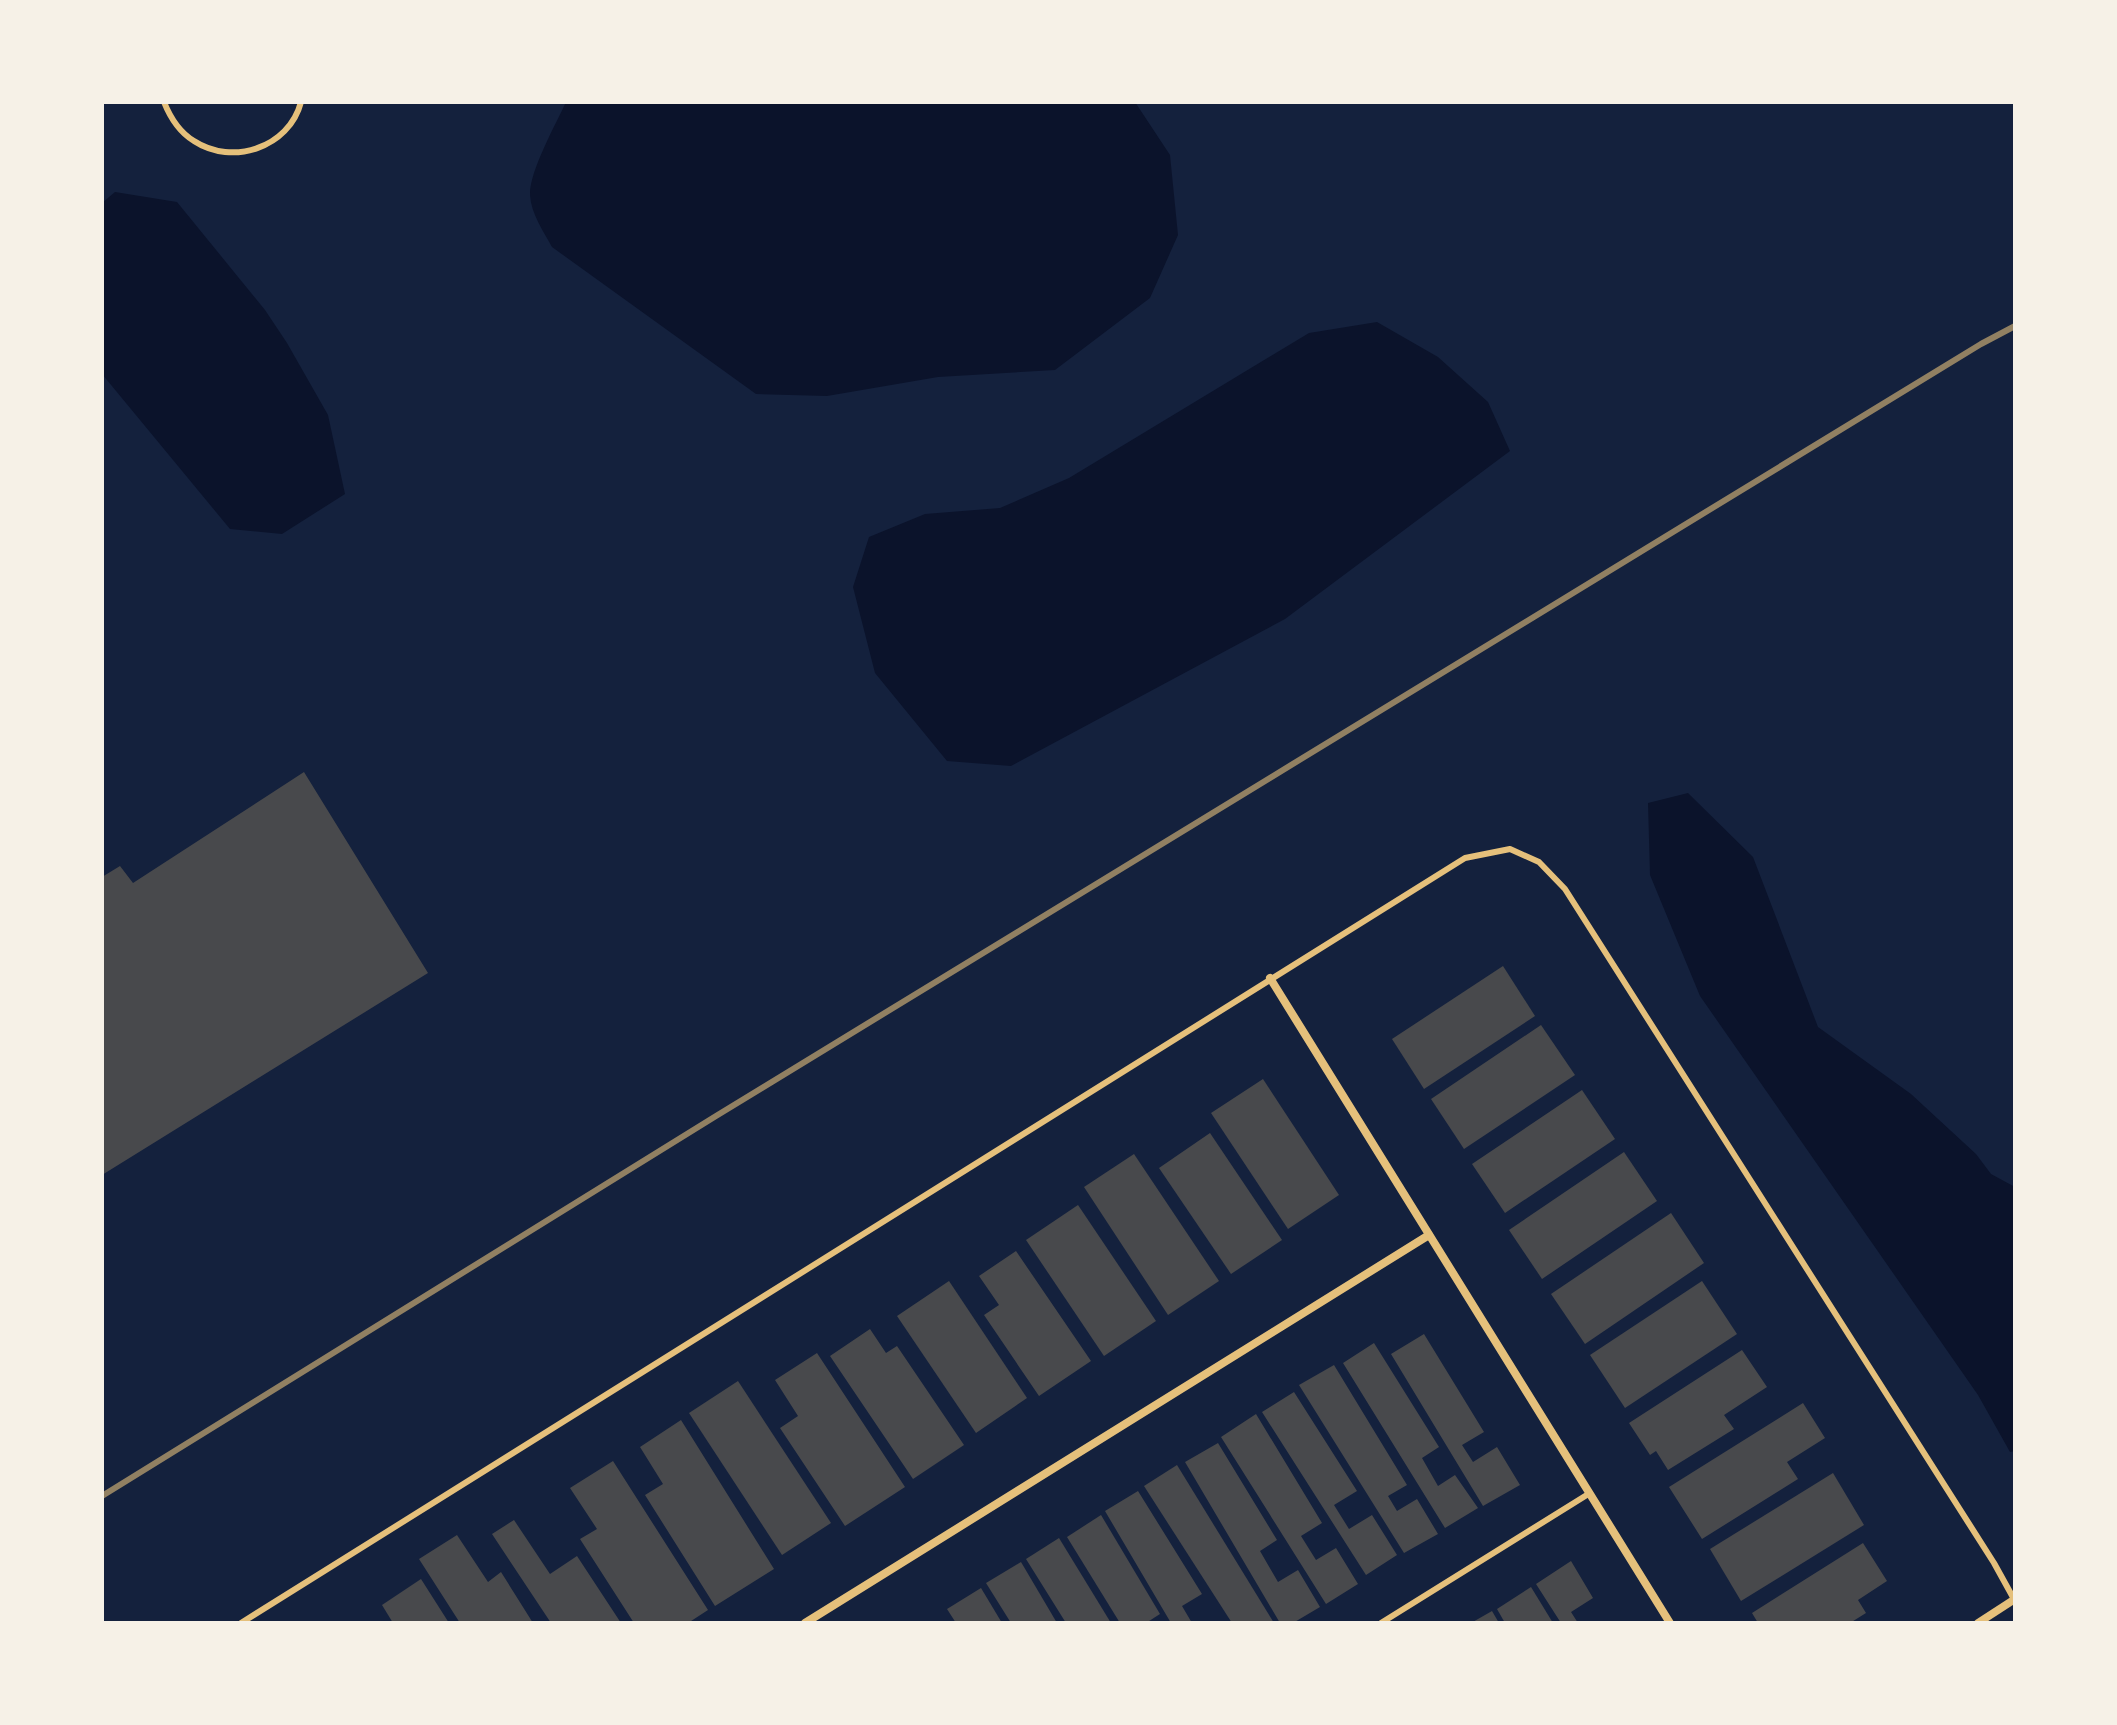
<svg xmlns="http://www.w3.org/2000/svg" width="2117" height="1725" font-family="'PT Serif',serif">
	<rect width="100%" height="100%" fill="#14213d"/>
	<g fill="#0b132b">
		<path d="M566,102H1135L1170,155L1178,235L1150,298L1055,370L938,377L827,396L756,394L552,247C544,232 531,214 530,195C529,172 556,124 566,102Z"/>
		<path d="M115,192L177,202L265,310L287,343L328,415L345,494L282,534L230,529L102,374V203Z"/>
		<path d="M1377,322L1438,357L1488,402L1510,451L1285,619L1011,766L947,761L875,673L853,587L869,537L925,514L1000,508L1069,478L1309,333Z"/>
		<path d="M1688,793L1753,857L1818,1027L1911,1094L1976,1154L1991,1174L2015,1187V1451L2010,1452L1978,1395L1700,996L1650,875L1648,803Z"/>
	</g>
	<g fill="#48494c">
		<path d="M304,772L428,973L102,1175V877L120,866L133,883Z"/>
		<path d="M1503,966L1535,1016L1424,1089L1392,1039Z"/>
		<path d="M1541,1025L1575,1075L1464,1149L1431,1099Z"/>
		<path d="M1263,1079L1339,1195L1288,1229L1211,1113Z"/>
		<path d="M1582,1090L1615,1139L1505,1213L1472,1164Z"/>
		<path d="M1210,1133L1282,1240L1231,1274L1159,1168Z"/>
		<path d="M1624,1152L1657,1201L1542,1279L1509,1230Z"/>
		<path d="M1134,1154L1219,1281L1168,1315L1084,1187Z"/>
		<path d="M1078,1205L1156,1321L1104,1356L1026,1240Z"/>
		<path d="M1671,1213L1704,1263L1585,1344L1551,1294Z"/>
		<path d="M1016,1251L1091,1361L1039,1396L984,1315L999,1305L979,1276Z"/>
		<path d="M949,1281L1027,1398L976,1433L897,1316Z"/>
		<path d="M1702,1281L1737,1334L1625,1408L1590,1355Z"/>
		<path d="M870,1329L886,1353L897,1346L964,1445L913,1479L830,1356Z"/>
		<path d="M1424,1334L1484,1432L1462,1445L1473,1462L1497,1447L1520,1485L1483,1506L1391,1354Z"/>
		<path d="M1374,1343L1439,1447L1422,1458L1438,1486L1455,1475L1478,1508L1445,1528L1343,1363Z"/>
		<path d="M1742,1350L1767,1387L1724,1415L1734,1429L1668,1470L1656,1451L1650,1455L1629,1423Z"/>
		<path d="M817,1353L905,1487L845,1526L780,1428L798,1416L775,1380Z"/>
		<path d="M1334,1365L1407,1485L1388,1496L1397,1511L1417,1499L1438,1534L1404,1553L1299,1385Z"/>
		<path d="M738,1381L831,1523L782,1555L689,1413Z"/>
		<path d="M1294,1392L1357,1491L1334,1505L1349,1529L1372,1515L1397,1555L1366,1575L1262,1412Z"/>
		<path d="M1803,1403L1825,1438L1787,1462L1798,1479L1702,1539L1669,1487Z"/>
		<path d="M1256,1414L1322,1523L1301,1536L1316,1560L1336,1548L1358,1584L1326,1604L1221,1437Z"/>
		<path d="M681,1420L774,1569L715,1606L645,1495L663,1484L640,1447Z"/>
		<path d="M1218,1443L1277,1540L1260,1551L1278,1582L1298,1570L1320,1607L1293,1623H1280L1185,1462Z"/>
		<path d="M613,1461L708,1610L688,1623H634L580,1539L597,1529L570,1488Z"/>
		<path d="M1177,1465L1274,1623H1232L1144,1486Z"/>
		<path d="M1833,1473L1864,1525L1741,1601L1710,1549Z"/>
		<path d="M1138,1491L1202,1594L1182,1606L1192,1623H1171L1105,1511Z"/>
		<path d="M1101,1515L1160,1614L1146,1623H1120L1067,1537Z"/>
		<path d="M514,1520L550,1574L577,1556L621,1623H551L492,1534Z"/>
		<path d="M457,1535L488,1582L501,1572L533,1623H460L419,1559Z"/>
		<path d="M1059,1538L1111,1623H1066L1026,1559Z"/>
		<path d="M1863,1543L1887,1581L1858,1600L1866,1613L1850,1623H1758L1752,1613Z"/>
		<path d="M1571,1561L1593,1598L1571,1612L1578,1623H1561L1536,1584Z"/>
		<path d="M1021,1562L1057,1623H1011L986,1583Z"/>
		<path d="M421,1579L449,1623H393L382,1605Z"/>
		<path d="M1531,1587L1553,1623H1505L1497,1609Z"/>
		<path d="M981,1588L1002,1623H956L947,1609Z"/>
		<path d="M1492,1611L1499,1623H1471Z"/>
	</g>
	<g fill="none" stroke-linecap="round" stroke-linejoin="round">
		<g stroke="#e5c07b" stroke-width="6">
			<path d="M164,102C170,117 179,132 194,141C232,166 289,148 301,102"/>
			<path d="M241,1623L1465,858L1510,849L1539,862L1565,889L1994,1563L2015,1601"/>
			<path d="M1381,1623L1590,1493"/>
		</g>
		<g stroke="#e5c07b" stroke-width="8">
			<path d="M1270,978L1670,1623"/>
			<path d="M805,1623L1429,1235"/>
			<path d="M1978,1623L2015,1599"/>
		</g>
		<path stroke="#918062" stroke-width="6" d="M102,1496L716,1116L1981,344L2015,326"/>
	</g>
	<rect width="2117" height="1725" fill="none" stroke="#f6f1e7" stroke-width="208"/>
</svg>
